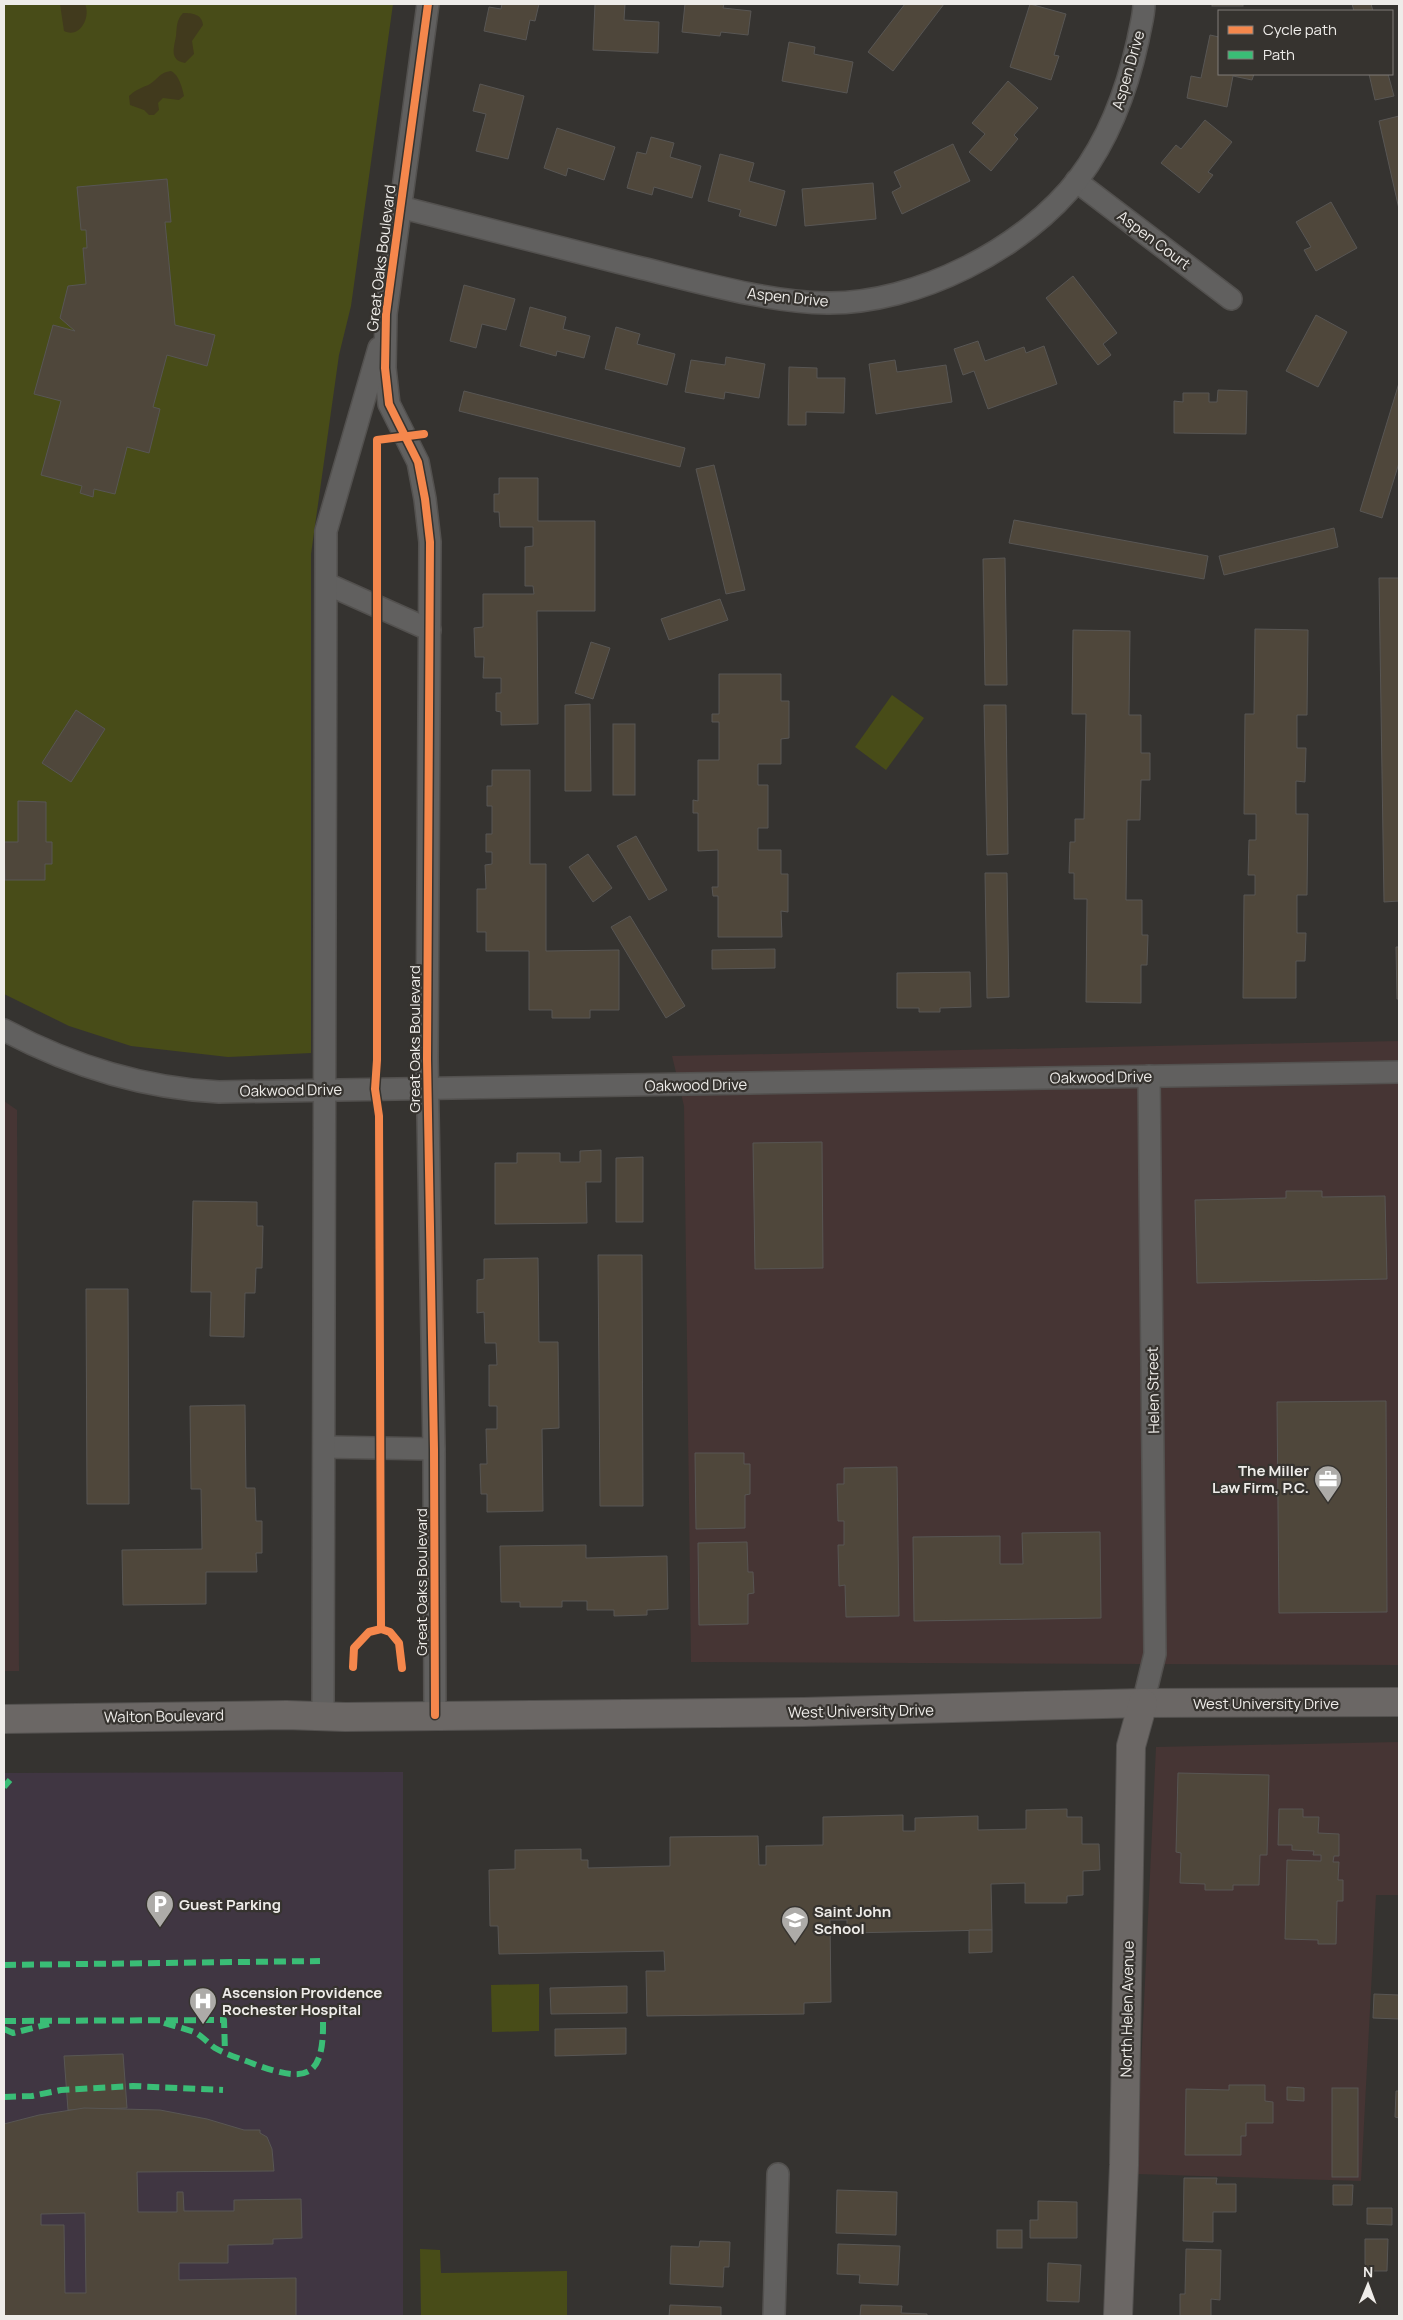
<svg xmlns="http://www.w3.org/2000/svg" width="1403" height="2320" font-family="Manrope,sans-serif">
	<rect width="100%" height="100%" fill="#353330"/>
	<g fill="#463534">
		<path d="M1399,1041V1665L691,1662L684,1106L672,1056Z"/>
		<path d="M4,1101L17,1110L19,1671H4Z"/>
		<path d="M1399,1742V1895H1376L1361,2181L1136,2174L1156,1747Z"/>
	</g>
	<path fill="#403642" d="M403,1772V2316H4V1773Z"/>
	<g fill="#484c18">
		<path d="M4,4H393L351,306L339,355L311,554V1053L228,1057L131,1046L69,1026L4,994Z"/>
		<path d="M892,695L924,718L886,770L855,747Z"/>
		<path d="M539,1984V2031L492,2032L491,1985Z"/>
		<path d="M420,2249L440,2250L441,2273L567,2271V2316H421Z"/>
	</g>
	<g fill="#413a1d">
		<path d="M60,4H85C91,17 80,39 64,31Z"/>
		<path d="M183,13C192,13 202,14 203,25L192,41L194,54L185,63C169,60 174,48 176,36C177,28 176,20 183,13Z"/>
		<path d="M171,71C179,75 182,87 184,96L179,100L163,98L158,103L159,110L154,115H149L144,110L130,105L129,96C136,89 142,88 150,84C158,79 160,72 171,71Z"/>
	</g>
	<g fill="#4f473b" stroke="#585654" fill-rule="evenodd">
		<path d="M502,4H539L535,21L530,20L526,40L484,31L489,7L501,9Z"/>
		<path d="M595,4H625L624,20L659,22L658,53L593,50Z"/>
		<path d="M685,4H724L723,8L751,11L748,35L721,32L720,36L682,32Z"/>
		<path d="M905,4H944L893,71L868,52Z"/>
		<path d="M1030,4L1066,14L1054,55L1059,56L1051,80L1010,67Z"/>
		<rect x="1212" y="4" width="31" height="2"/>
		<path d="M1352,4H1371L1373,11H1354Z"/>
		<path d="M1210,35L1219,37V74H1254L1252,80L1233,76L1227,107L1187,98L1191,76L1201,78Z"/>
		<path d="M789,42L815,47L814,54L853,62L847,93L782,81Z"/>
		<path d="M1369,74H1388L1394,96L1375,100Z"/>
		<path d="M1008,81L1038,108L1014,135L1018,139L991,171L969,152L985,134L972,123Z"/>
		<path d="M480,84L524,96L508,159L476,151L486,114L473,111Z"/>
		<path d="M1399,116V209L1379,121Z"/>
		<path d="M1205,120L1232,142L1208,172L1213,175L1199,193L1161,163L1176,145L1181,149Z"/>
		<path d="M557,128L615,147L604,180L568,168L566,176L544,168Z"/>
		<path d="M651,137L674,143L670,157L701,166L692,198L654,187L652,195L627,188L637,152L646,154Z"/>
		<path d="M953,144L970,181L902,214L892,192L901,187L894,172Z"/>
		<path d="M720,154L754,163L749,181L785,191L776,226L739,216L741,210L708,201Z"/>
		<path d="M167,179L171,222H165L175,325L215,335L207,366L167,355L153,407L160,409L149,453L127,447L115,494L94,489L93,497L80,493L82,486L41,475L61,401L34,394L53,325L75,331L60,318L68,286L86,284L83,248H87L86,230H81L77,187Z"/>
		<path d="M873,183L876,219L805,226L802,189Z"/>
		<path d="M1331,202L1357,248L1316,271L1304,250L1311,247L1296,222Z"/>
		<path d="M1073,276L1117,333L1103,344L1111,355L1098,365L1046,298Z"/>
		<path d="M464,285L515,299L506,330L482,324L476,348L450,341Z"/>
		<path d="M530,307L566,317L563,329L590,336L584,358L557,351L556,356L520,346Z"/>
		<path d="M1316,315L1347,332L1318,387L1286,371Z"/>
		<path d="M616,327L640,334L637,344L675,354L667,385L605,369Z"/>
		<path d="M978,341L985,361L1024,347L1026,353L1044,346L1057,384L988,409L974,371L963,375L954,349Z"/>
		<path d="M726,357L765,364L759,398L725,392L724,399L685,392L691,360L725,365Z"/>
		<path d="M895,360L897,372L946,365L952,402L876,414L869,364Z"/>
		<path d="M789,367L817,368V378H845L844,413L806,412V425H788Z"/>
		<path d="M1399,383V463L1382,518L1360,511Z"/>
		<path d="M1218,390L1247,391L1246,434L1174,433V401L1183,402V393H1209V402H1217Z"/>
		<path d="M464,391L685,448L680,467L459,411Z"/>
		<path d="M714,465L745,590L726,594L696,469Z"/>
		<path d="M499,478H538V521H595V611H537L538,724L501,725V712L496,711V693H501V678H483L484,657H475L474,628L483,627V594H534L533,586H525V547L533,546V527H500L499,512H494V494H499Z"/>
		<path d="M1014,520L1208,556L1204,579L1009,543Z"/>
		<path d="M1334,528L1338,547L1224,575L1219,556Z"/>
		<path d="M1005,558L1007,685H985L983,559Z"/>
		<path d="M1379,578H1399V901L1384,902Z"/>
		<path d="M720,599L728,620L669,640L661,619Z"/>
		<path d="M1255,629L1308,630L1307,715H1297V748H1306L1305,782L1296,781V814H1308L1307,895H1297V933H1306L1305,961H1296V998H1243L1244,895H1255V875H1248L1249,840H1256V814H1244L1245,714H1254Z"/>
		<path d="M1073,630L1130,631L1129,715H1141V753H1150V780H1141L1140,820H1127L1126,900H1142V935H1148L1147,965H1141V1003L1086,1002L1087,899H1074V873H1069L1070,842H1075V819H1084L1086,714H1072Z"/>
		<path d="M591,642L610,648L593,699L575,693Z"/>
		<path d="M719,674H781V701H789V738L781,739V764H758V785H768V828H758V850H781V874H788V912L781,911L782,937H718V896H713L712,887H718V850L698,851V813H693V800L698,801V760H719V722H712V714H719Z"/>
		<path d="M590,704L591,791H565V705Z"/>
		<path d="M984,705H1006L1008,854L987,855Z"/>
		<path d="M76,710L105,729L71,782L42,763Z"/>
		<rect x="613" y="724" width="22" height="71"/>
		<path d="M492,770H530V864H546V951L619,950V1010H590V1018H552V1010H529V951H486V932H477V889H486L485,865L492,864V852H486V834H492V806H487V786H492Z"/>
		<path d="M18,801L46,802V842H52V864H45V880H5L4,842H18Z"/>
		<path d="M636,836L667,890L649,900L617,846Z"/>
		<path d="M588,854L612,888L593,902L569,867Z"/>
		<path d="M985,873H1007L1009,997L987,998Z"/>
		<path d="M630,916L685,1006L666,1018L611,927Z"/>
		<path d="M1396,947H1399V999H1397Z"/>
		<path d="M775,949V968L712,969V950Z"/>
		<path d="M970,972L971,1007L940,1008V1012H919V1008H897V973Z"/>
		<path d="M822,1142L823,1268L755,1269L753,1143Z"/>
		<path d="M601,1150V1182H586L587,1223L495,1224V1163H517V1153H560V1162H580V1151Z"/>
		<path d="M643,1157V1222H616V1158Z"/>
		<path d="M1286,1191H1322V1197L1385,1196L1387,1279L1197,1283L1195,1200L1286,1198Z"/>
		<path d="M193,1201L257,1202V1226H263L262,1268H256L255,1293H245L244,1337L210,1336L211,1292H191Z"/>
		<path d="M598,1255H642L643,1506H600Z"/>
		<path d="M538,1258L539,1342H558L559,1428L542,1429L543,1511L487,1512V1494H481L480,1464H487L486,1429H497V1406H489V1365H497L496,1343H485L484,1312L477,1313V1280L484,1279V1259Z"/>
		<path d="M86,1289H128L129,1504H87Z"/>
		<path d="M1386,1401L1387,1612L1279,1613L1277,1402Z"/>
		<path d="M245,1405L246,1488H255L256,1521H262V1553H256L257,1572H206V1604L123,1605L122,1550L202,1549L201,1489H191L190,1406Z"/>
		<path d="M695,1453H744V1464H750V1494L745,1495V1528L696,1529Z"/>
		<path d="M897,1467L899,1616L846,1617L845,1585L839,1586L838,1545H844V1521H838L837,1484H844V1468Z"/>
		<path d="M1100,1532L1101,1618L914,1621L913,1537L1000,1536V1564H1023L1022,1533Z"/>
		<path d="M747,1542L748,1572H753L754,1593L748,1594V1624L699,1625L698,1543Z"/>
		<path d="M586,1545V1558L667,1556L668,1609L647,1610V1615L614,1616V1610H587V1601H562V1607H520V1602H501L500,1546Z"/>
		<path d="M1178,1773L1269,1775L1267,1855H1260L1259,1885H1233V1890H1205V1884L1180,1883L1181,1853L1176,1852Z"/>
		<path d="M1067,1809V1817H1082V1844H1099L1100,1870L1083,1871V1895L1067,1896V1903H1025V1883L991,1884L992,1930L847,1933V1920H830L831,2002L804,2003V2014L647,2016L646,1971H665L664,1951L499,1954L498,1926H490L489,1870L515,1869V1850L581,1849V1860H588V1868L670,1866V1837L758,1836L759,1865H766V1846L823,1845V1817L903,1815V1831H915V1818L978,1816V1830L1026,1829V1810Z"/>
		<path d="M1279,1809H1303V1817H1319L1318,1833L1339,1834V1856H1334L1333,1862H1339L1338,1880H1343V1901H1337L1336,1944H1318V1940L1285,1939L1287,1860L1321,1861V1855H1313L1314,1851L1292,1850V1845H1278Z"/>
		<path d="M969,1930H992V1952L969,1953Z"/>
		<path d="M627,1986V2013L551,2014L550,1988Z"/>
		<path d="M1374,1994L1399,1995V2019L1373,2018Z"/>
		<path d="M626,2028V2054L555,2056V2029Z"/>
		<path d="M123,2054L127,2108L68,2110L64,2056Z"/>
		<path d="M1229,2085H1265V2101L1273,2102V2123H1246V2136H1241V2155H1185L1186,2089L1229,2090Z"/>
		<path d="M1287,2087L1304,2088V2101L1287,2100Z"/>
		<rect x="1332" y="2088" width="26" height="89"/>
		<path d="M1396,2091H1399V2118L1395,2117Z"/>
		<path d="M84,2108L160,2110L207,2119L244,2130H260V2133L267,2137L272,2149L274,2171L137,2172L138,2212H177V2192H183L184,2211H234V2200L301,2199L302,2238L273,2239V2244L228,2245V2263H179V2280L296,2278V2316H4V2124L39,2115ZM85,2213L86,2293H65L64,2225H41V2214Z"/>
		<path d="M1184,2178H1217L1216,2184H1236V2212H1213V2242L1183,2241Z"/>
		<path d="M1333,2185H1353L1352,2205H1333Z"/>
		<path d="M837,2190L897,2192L896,2235L836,2233Z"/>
		<path d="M1038,2201L1077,2202V2238H1030V2220H1038Z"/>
		<path d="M1367,2208H1392V2225L1367,2224Z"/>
		<rect x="997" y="2230" width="25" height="18"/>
		<path d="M1365,2239H1388L1387,2271H1365Z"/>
		<path d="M700,2241L730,2242L729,2267H724L723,2287L670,2284L671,2246L699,2247Z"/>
		<path d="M838,2244L900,2246L898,2285L859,2283L860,2275L837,2274Z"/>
		<path d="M1186,2249L1221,2250L1220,2300L1211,2299V2316H1180V2294H1185Z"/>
		<path d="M1048,2263L1081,2265L1079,2302L1047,2301Z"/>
		<path d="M670,2305L721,2307V2316H669Z"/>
		<path d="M861,2305L902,2306L901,2313L927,2314V2316H860Z"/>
	</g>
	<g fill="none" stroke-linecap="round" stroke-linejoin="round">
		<g stroke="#53514f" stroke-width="24">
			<g id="street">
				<path d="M428,4L386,314L385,368L389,404L418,462L425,499L430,542L427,1059L434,1449L435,1715"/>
				<path d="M1076,181L1231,299"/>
				<path d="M400,207C481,228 561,248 641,268C699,282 767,302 827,303C916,304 1025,249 1079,178C1110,137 1127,90 1138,40C1140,28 1144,16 1144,4"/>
				<path d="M327,584L430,630"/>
				<path d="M4,1030C72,1066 141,1088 219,1092L1399,1072"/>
				<path d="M324,1447L434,1449"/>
				<path d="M1143,1703L1155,1654L1149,1076"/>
				<path d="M323,1715L326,531L379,348"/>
				<path d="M774,2316L778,2174"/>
			</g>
		</g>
		<g stroke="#53514f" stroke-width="30">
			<g id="secondary">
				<path d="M4,1719L286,1715L345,1717L803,1712L1143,1703L1399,1702"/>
				<path d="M1118,2316L1124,2165L1131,1746L1143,1703"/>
			</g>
		</g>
		<use href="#street" stroke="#61605f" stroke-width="21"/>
		<use href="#secondary" stroke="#6b6765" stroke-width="28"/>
		<g stroke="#3abd76" stroke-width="6" stroke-dasharray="12 6" stroke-linecap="butt">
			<path d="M4,1787L10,1780"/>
			<path d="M4,1965L320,1961"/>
			<path d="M4,2021L224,2020L225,2052"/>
			<path d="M164,2023C174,2026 184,2028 194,2032C202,2036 208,2043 215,2048C227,2055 242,2059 254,2064C304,2082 324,2081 323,2021"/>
			<path d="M4,2029L13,2033L49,2024"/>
			<path d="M4,2097L32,2096L61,2090L133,2086L223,2090"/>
		</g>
		<g stroke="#36332f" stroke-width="11">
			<g id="cycleway">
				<path d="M428,4L386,314L385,368L389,404L418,462L425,499L430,542L427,1059L434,1449L435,1715"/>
				<path d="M381,1629L379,1116L375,1089L377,1060V440L424,434"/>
				<path d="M353,1667L354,1648L369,1632L381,1629L390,1632L399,1643L402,1668"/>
			</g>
		</g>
		<use href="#cycleway" stroke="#f5874c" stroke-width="8"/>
	</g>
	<defs>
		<g id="office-pin" transform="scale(1.4375)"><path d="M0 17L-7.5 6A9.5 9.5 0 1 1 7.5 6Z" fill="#adaba8" stroke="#36332f"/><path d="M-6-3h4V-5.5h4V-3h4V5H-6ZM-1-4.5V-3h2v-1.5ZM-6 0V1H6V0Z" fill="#fff"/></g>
		<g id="parking-pin" transform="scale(1.4375)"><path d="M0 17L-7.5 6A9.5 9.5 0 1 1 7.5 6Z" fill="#adaba8" stroke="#36332f"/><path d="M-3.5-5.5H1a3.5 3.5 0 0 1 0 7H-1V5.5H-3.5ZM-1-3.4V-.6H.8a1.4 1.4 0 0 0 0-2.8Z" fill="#fff"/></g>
		<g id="school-pin" transform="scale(1.4375)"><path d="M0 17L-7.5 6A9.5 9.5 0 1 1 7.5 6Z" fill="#adaba8" stroke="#36332f"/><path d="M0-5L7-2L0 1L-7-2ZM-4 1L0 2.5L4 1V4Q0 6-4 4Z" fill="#fff"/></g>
		<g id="hospital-pin" transform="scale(1.4375)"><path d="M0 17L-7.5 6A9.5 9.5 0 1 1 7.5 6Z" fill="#adaba8" stroke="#36332f"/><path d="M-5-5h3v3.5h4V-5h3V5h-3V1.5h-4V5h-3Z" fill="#fff"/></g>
	</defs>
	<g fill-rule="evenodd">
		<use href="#office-pin" x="1328" y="1479"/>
		<use href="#parking-pin" x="160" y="1904"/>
		<use href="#school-pin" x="795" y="1920"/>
		<use href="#hospital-pin" x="203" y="2001"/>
	</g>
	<g text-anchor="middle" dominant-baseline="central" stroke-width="4.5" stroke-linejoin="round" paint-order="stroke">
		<g font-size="15" fill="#eeece9" stroke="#36332f">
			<text transform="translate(1128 70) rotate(-74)">Aspen Drive</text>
			<text transform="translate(1154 240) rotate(37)">Aspen Court</text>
			<text transform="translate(381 258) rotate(-83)">Great Oaks Boulevard</text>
			<text transform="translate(788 297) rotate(6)">Aspen Drive</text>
			<text transform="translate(414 1039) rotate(-90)">Great Oaks Boulevard</text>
			<text transform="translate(1101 1077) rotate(-1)">Oakwood Drive</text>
			<text transform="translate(696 1085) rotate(-1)">Oakwood Drive</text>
			<text transform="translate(291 1090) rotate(-1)">Oakwood Drive</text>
			<text transform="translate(1153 1390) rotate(-91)">Helen Street</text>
			<text transform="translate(421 1582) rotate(-90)">Great Oaks Boulevard</text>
			<text x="1266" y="1703">West University Drive</text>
			<text transform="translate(861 1711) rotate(-1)">West University Drive</text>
			<text transform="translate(164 1716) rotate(-1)">Walton Boulevard</text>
			<text transform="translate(1127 2009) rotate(-89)">North Helen Avenue</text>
		</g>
		<g font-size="15" font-weight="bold" fill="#eeece9" stroke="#36332f" text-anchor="start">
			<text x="1309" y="1470" text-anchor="end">The Miller<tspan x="1309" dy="17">Law Firm, P.C.</tspan></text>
			<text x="179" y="1904">Guest Parking</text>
			<text x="814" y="1911">Saint John<tspan x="814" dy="17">School</tspan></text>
			<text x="222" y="1992">Ascension Providence<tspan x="222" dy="17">Rochester Hospital</tspan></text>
		</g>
	</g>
	<rect width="1403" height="2320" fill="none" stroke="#eeece9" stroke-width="10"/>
	<rect x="1218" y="10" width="175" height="65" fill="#36332f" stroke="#807d79"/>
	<rect x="1228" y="26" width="25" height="8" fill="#f5874c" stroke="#807d79"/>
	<text x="1263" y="35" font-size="15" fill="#eeece9">Cycle path</text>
	<rect x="1228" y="51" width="25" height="8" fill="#3abd76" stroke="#807d79"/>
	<text x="1263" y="60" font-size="15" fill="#eeece9">Path</text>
	<g transform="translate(1368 2285) rotate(1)" stroke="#36332f" stroke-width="4" paint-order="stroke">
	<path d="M0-4L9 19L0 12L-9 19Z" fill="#eeece9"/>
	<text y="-8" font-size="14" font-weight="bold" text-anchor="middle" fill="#eeece9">N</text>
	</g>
</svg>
